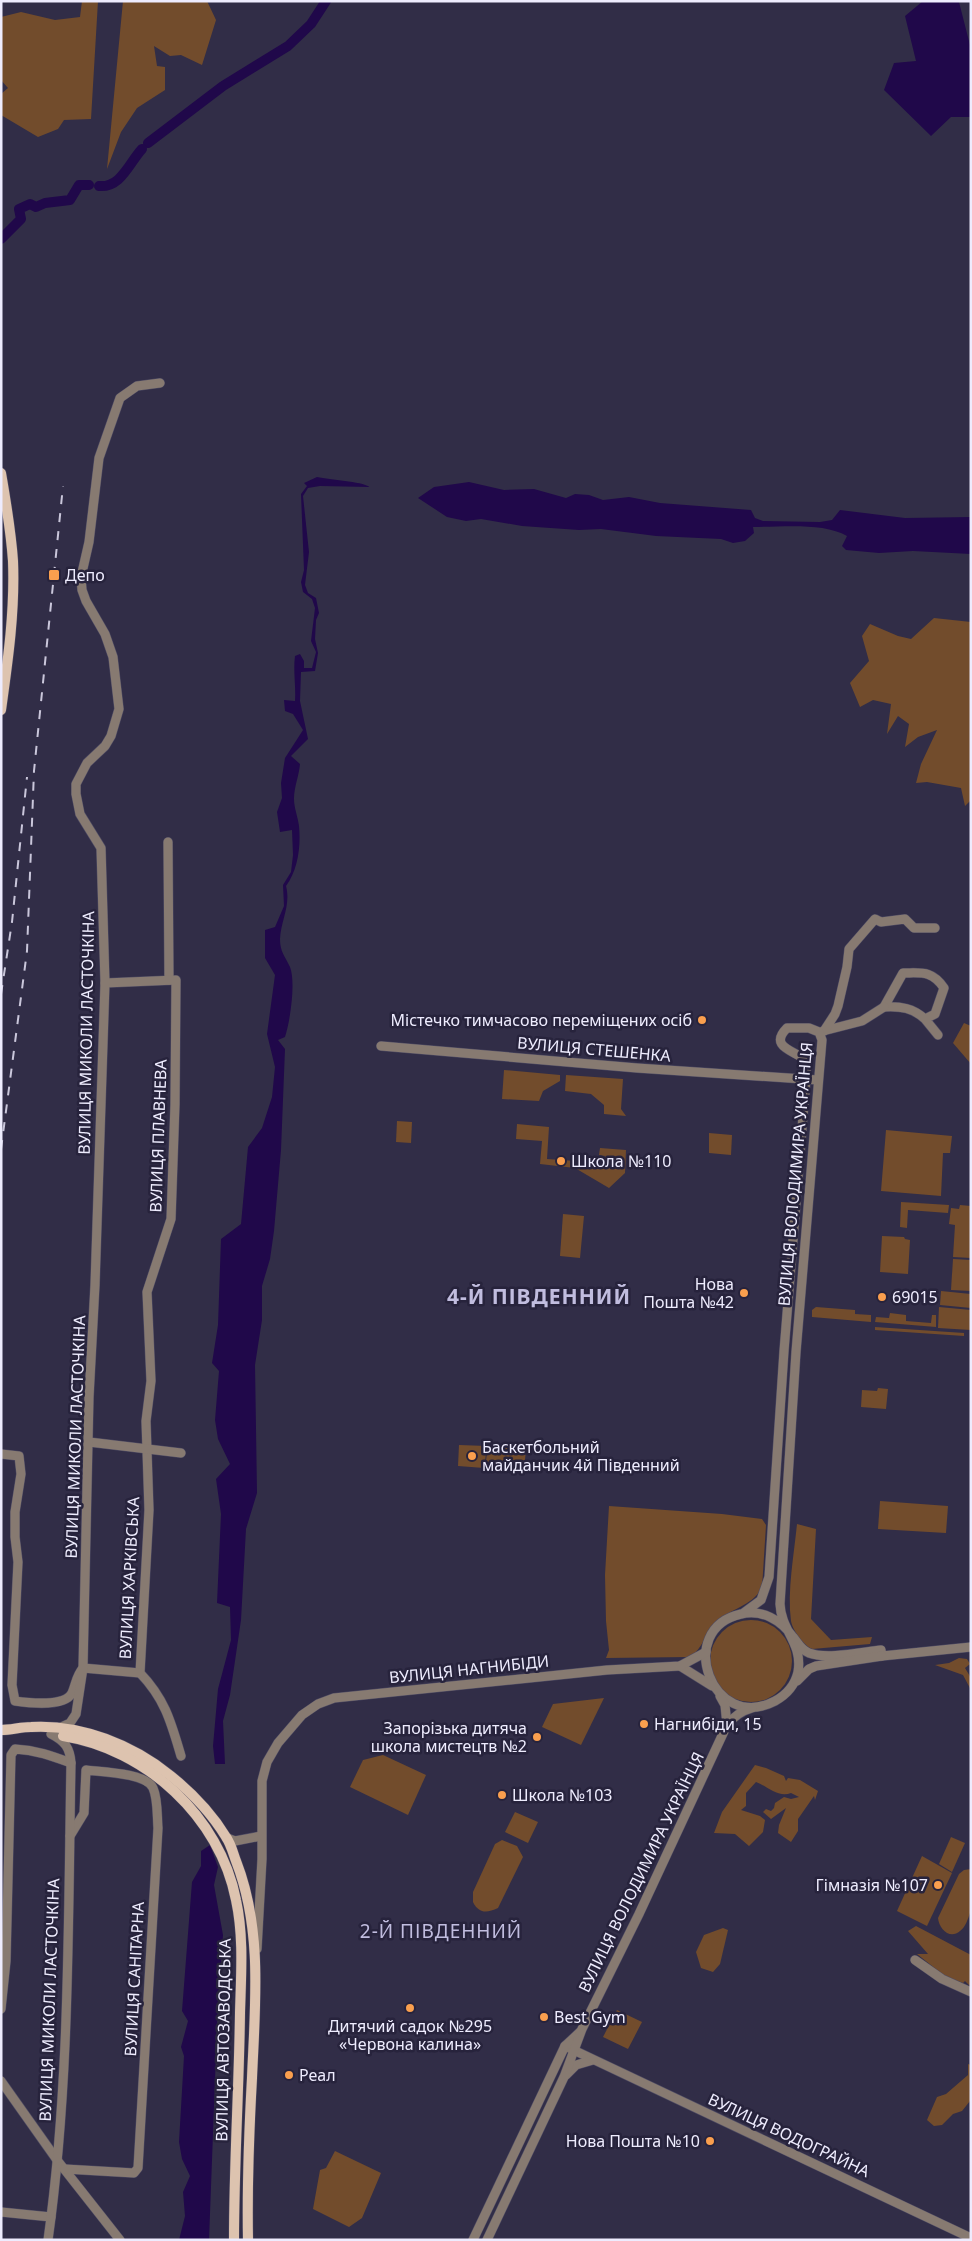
<svg xmlns="http://www.w3.org/2000/svg" width="972" height="2241" font-family="'Noto Sans',sans-serif">
	<rect width="100%" height="100%" fill="#312d47"/>
	<g fill="#724c2c">
		<path d="M82,1H98L91,119L64,120L58,129L38,137L1,115V94L8,88L1,80V17L21,12L55,20L80,17Z"/>
		<path d="M123,1H207L216,20L202,65L181,55L170,56L154,46L157,66L165,67V90L137,108L121,132L107,169Z"/>
		<path d="M934,618L971,622V800L965,806L961,788L927,782L916,783L921,764L937,730L918,737L905,747L909,724L898,716L887,734L891,704L873,700L860,707L850,683L869,661L862,636L870,624L898,636L911,639Z"/>
		<path d="M964,1023L971,1026V1064L953,1043Z"/>
		<path d="M504,1070L560,1075V1081L543,1091L539,1101L502,1099Z"/>
		<path d="M566,1075L623,1079L621,1109L626,1116L604,1114V1105L591,1094L565,1091Z"/>
		<path d="M397,1121L412,1122L411,1143L396,1142Z"/>
		<path d="M517,1124L549,1127L547,1159L604,1163L605,1156L599,1155L600,1148L626,1150L625,1173L609,1188L575,1168L540,1164L542,1141L516,1139Z"/>
		<path d="M886,1130L952,1136L950,1153H943L941,1196L881,1191Z"/>
		<path d="M709,1133L732,1135L731,1155L709,1153Z"/>
		<path d="M901,1202L949,1205L948,1213L908,1210L907,1228L900,1227Z"/>
		<path d="M960,1205L971,1206V1258L953,1257L955,1225L949,1224L951,1208L959,1209Z"/>
		<path d="M563,1214L584,1216L580,1258L560,1256Z"/>
		<path d="M882,1236L904,1237L905,1239L910,1240L908,1274L880,1272Z"/>
		<path d="M953,1259L971,1260V1291L951,1290Z"/>
		<path d="M941,1291L971,1294V1308L940,1305Z"/>
		<path d="M816,1307L855,1310V1314L871,1315V1322L812,1317V1310Z"/>
		<path d="M939,1307L971,1310V1330L938,1328Z"/>
		<path d="M890,1313L906,1315V1321L931,1323L932,1315H936V1327L875,1322L876,1317L889,1318Z"/>
		<path d="M875,1327L964,1333V1336L875,1330Z"/>
		<path d="M878,1388L888,1389L886,1409L861,1407L862,1390L877,1391Z"/>
		<path d="M459,1445L487,1446L484,1468L458,1466Z"/>
		<path d="M488,1446L526,1449L524,1471L485,1468Z"/>
		<path d="M880,1501L948,1506L946,1533L878,1529Z"/>
		<path d="M609,1506L722,1514L762,1519L766,1525L762,1588C751,1607 730,1608 716,1623C704,1635 704,1647 690,1657L606,1658L609,1650L606,1621L605,1575Z"/>
		<path d="M797,1524L816,1529L811,1619L831,1640L872,1637L870,1644L812,1649C803,1645 793,1631 791,1621C787,1591 794,1555 797,1524Z"/>
		<circle cx="751" cy="1661" r="41"/>
		<path d="M959,1658L967,1659L970,1664L965,1668L971,1678V1690L963,1675L935,1665L949,1663Z"/>
		<path d="M604,1698L581,1745L542,1727L553,1704Z"/>
		<path d="M383,1755L426,1775L408,1815L350,1787L363,1760Z"/>
		<path d="M755,1765L766,1768L784,1776L786,1781L788,1778L800,1780L818,1791L815,1800L814,1796L798,1819V1831L791,1842L778,1833L779,1825L786,1808L771,1819L763,1812L766,1809L771,1811L774,1808L775,1803L784,1797L791,1799L799,1797L791,1793C778,1798 767,1786 756,1782L746,1793V1806L741,1810L760,1816L765,1820L763,1832L749,1846L735,1834L714,1833L722,1812Z"/>
		<path d="M515,1812L538,1822L528,1843L505,1832Z"/>
		<path d="M951,1837L965,1843L952,1872L939,1864Z"/>
		<path d="M502,1840L517,1846L523,1857L498,1908C487,1913 479,1914 473,1902V1892L495,1844Z"/>
		<path d="M922,1856L952,1873L927,1926L897,1911Z"/>
		<path d="M971,1869C971,1882 972,1901 970,1913C968,1919 965,1928 960,1931C950,1940 939,1929 938,1918L959,1874L964,1870Z"/>
		<path d="M916,1926L971,1955V1987L965,1981L963,1983L947,1978L917,1954H928L908,1931Z"/>
		<path d="M723,1928L728,1930L720,1964L713,1972L701,1968L696,1952L704,1935Z"/>
		<path d="M617,2010L642,2022L628,2049L603,2037Z"/>
		<path d="M968,2064L971,2065L970,2101L962,2111L953,2114L942,2125L934,2126L927,2120L937,2097L946,2094L968,2075Z"/>
		<path d="M335,2151L381,2173L362,2218L349,2227L313,2209L320,2170L326,2168Z"/>
	</g>
	<g fill="#20084a">
		<path d="M923,1L959,2L971,49V117H951L931,136L884,90L894,63L916,61L905,16Z"/>
		<path d="M317,477C331,480 360,481 370,487L320,486L308,488L303,496L309,552L305,585L308,593L316,598L319,613L316,620L315,639L318,653L315,671L301,672L300,701L308,739L291,756L300,764C299,776 294,787 294,799C294,808 298,817 299,826C301,846 298,870 286,886C291,905 281,920 280,939C280,952 285,956 290,967C296,982 290,1022 285,1037L278,1040L285,1049L281,1150L274,1231L270,1259L262,1286V1320L255,1365L257,1493L246,1529L241,1620L230,1695L223,1721L225,1764H215L213,1746L218,1689L231,1640L230,1607L217,1603L221,1514L216,1479L230,1464L218,1439L215,1420L219,1371L212,1363L218,1325L221,1239L241,1224L248,1147L262,1128L272,1097L275,1067L267,1034L275,975L265,958V930L275,927L284,906L283,885L291,872L293,855L292,830L280,832L277,812L282,798L281,783L285,758L303,730L293,714L285,711L284,700L295,701C296,686 293,671 295,656L300,654L304,661V668H312L316,652L311,641L315,608L312,599L303,592L301,582L304,570L301,494L307,486L304,483Z"/>
		<path d="M469,482L504,490L534,489L566,498L575,494L589,495L603,500L629,497L660,503L751,510L755,518L763,521L820,522L832,520L840,510L905,518L971,517V554L913,551L879,553L846,550L842,546L847,536C824,522 780,527 753,527L754,533L745,541L733,543L721,539L656,536L601,529L579,530L522,526L481,519L466,521L447,517L418,498L434,487Z"/>
		<path d="M210,1845L218,1867L214,1885L223,1935L218,2000L209,2240H179L185,2216L183,2192L190,2176L182,2159L179,2142L184,2056L181,2047L188,2021L182,2011L192,1882L201,1866V1851Z"/>
	</g>
	<g fill="none" stroke-linecap="round" stroke-linejoin="round">
		<g stroke="#20084a" stroke-width="10">
			<path d="M148,143L223,86L288,46L311,24L326,1"/>
			<path d="M99,186C121,188 129,163 142,149"/>
			<path d="M1,239L21,219L19,209L30,204L36,207L45,203L70,200L79,185H89"/>
		</g>
		<g stroke="#4f4c64" stroke-width="10">
			<g id="minor">
				<path d="M168,842L169,980"/>
				<path d="M105,983L176,980L175,1104L171,1219L147,1292L151,1381L146,1421L149,1510L140,1673C165,1699 171,1722 181,1756"/>
				<path d="M925,1019C913,1008 901,1006 884,1007L903,973C921,973 932,970 944,988L935,1014L925,1019L938,1035"/>
				<path d="M823,1031L862,1021L884,1007"/>
				<path d="M824,1031L835,1014L838,1006L847,967L849,949L875,919L881,922L905,919L914,928H935"/>
				<path d="M381,1046L637,1068L818,1080"/>
				<path d="M89,1442L181,1453"/>
				<path d="M1,1454L19,1456L21,1474L15,1512V1537L18,1562L12,1685L15,1701C29,1703 65,1707 72,1693C76,1684 76,1676 83,1668L140,1673"/>
				<path d="M742,1614L761,1600L769,1577L784,1351L806,1079V1061C798,1051 767,1048 787,1028H809L819,1032L822,1040L796,1352L780,1604C781,1631 803,1643 798,1672C795,1685 786,1695 775,1701C712,1734 674,1629 741,1614C762,1609 781,1620 793,1637C798,1643 801,1650 809,1653C827,1660 862,1652 881,1650L882,1656L971,1647"/>
				<path d="M680,1666L712,1686"/>
				<path d="M797,1681L809,1669L816,1666L882,1656"/>
				<path d="M720,1696L725,1705L727,1725"/>
				<path d="M59,1728L70,1723L76,1714L83,1668L89,1397L95,1285L105,983L101,848L80,814L76,794V784L87,763L105,746L111,736L119,709L113,657L105,634L86,601L82,590L81,577L89,542L99,458L120,398L137,386L160,383"/>
				<path d="M227,1838L235,1841L261,1836"/>
				<path d="M257,1949L262,1859V1781L267,1762L278,1743L302,1715L318,1704L334,1698L607,1670L680,1666L706,1652"/>
				<path d="M915,1960L942,1979L971,1992"/>
				<path d="M1,2009L6,1961L11,1755L15,1749C36,1750 52,1756 71,1763"/>
				<path d="M565,2046L971,2238"/>
				<path d="M566,2075L576,2065L593,2060"/>
				<path d="M1,2081L57,2160L120,2240"/>
				<path d="M65,2169L134,2173L138,2168L158,1828C157,1816 158,1799 153,1788C146,1773 102,1772 86,1770L84,1813L70,1836"/>
				<path d="M1,2212L51,2217"/>
				<path d="M48,2240C70,2083 68,1921 71,1763C70,1748 65,1741 51,1734"/>
				<path d="M473,2240L565,2046L580,2032"/>
				<path d="M487,2240L564,2077L582,2029L639,1914L727,1725C734,1716 741,1711 752,1708"/>
			</g>
		</g>
		<g stroke="#4f4c64" stroke-width="11">
			<g id="major">
				<path d="M1,473C6,502 11,531 13,561C15,611 8,660 1,710"/>
				<path d="M1,1730C11,1730 21,1727 31,1727C81,1724 133,1745 171,1776C192,1793 212,1814 226,1837C231,1844 233,1853 236,1861C263,1930 255,2005 252,2078C249,2132 247,2186 248,2240"/>
				<path d="M63,1736C146,1749 220,1817 236,1900C244,1937 241,1975 240,2013C239,2089 234,2164 234,2240"/>
			</g>
		</g>
		<use href="#minor" stroke="#877a71" stroke-width="9"/>
		<use href="#major" stroke="#ddc3af" stroke-width="10"/>
		<g stroke="#cac7db" stroke-width="2" stroke-dasharray="9 9" stroke-linecap="butt">
			<path d="M1,994L12,922L27,777"/>
			<path d="M1,1149L27,951L34,771L63,486"/>
		</g>
	</g>
	<g fill="#fa9f4e" stroke="#27233c" stroke-width="2">
		<rect x="48" y="569" width="12" height="12" rx="2.5"/>
		<circle cx="702" cy="1020" r="5"/>
		<circle cx="561" cy="1161" r="5"/>
		<circle cx="744" cy="1293" r="5"/>
		<circle cx="882" cy="1297" r="5"/>
		<circle cx="472" cy="1456" r="5"/>
		<circle cx="644" cy="1724" r="5"/>
		<circle cx="537" cy="1737" r="5"/>
		<circle cx="502" cy="1795" r="5"/>
		<circle cx="938" cy="1885" r="5"/>
		<circle cx="410" cy="2008" r="5"/>
		<circle cx="544" cy="2017" r="5"/>
		<circle cx="289" cy="2075" r="5"/>
		<circle cx="710" cy="2141" r="5"/>
	</g>
	<g text-anchor="middle" dominant-baseline="central" stroke-width="5" stroke-linejoin="round" paint-order="stroke">
		<g font-size="16" fill="#eeecfe" stroke="#27233c" text-anchor="start">
			<text x="65" y="575">Депо</text>
			<text x="692" y="1020" text-anchor="end">Містечко тимчасово переміщених осіб</text>
			<text x="571" y="1161">Школа №110</text>
			<text x="734" y="1284" text-anchor="end">Нова<tspan x="734" dy="18">Пошта №42</tspan></text>
			<text x="892" y="1297">69015</text>
			<text x="482" y="1447">Баскетбольний<tspan x="482" dy="18">майданчик 4й Південний</tspan></text>
			<text x="654" y="1724">Нагнибіди, 15</text>
			<text x="527" y="1728" text-anchor="end">Запорізька дитяча<tspan x="527" dy="18">школа мистецтв №2</tspan></text>
			<text x="512" y="1795">Школа №103</text>
			<text x="928" y="1885" text-anchor="end">Гімназія №107</text>
			<text x="554" y="2017">Best Gym</text>
			<text x="410" y="2026" text-anchor="middle">Дитячий садок №295<tspan x="410" dy="18">«Червона калина»</tspan></text>
			<text x="299" y="2075">Реал</text>
			<text x="700" y="2141" text-anchor="end">Нова Пошта №10</text>
		</g>
		<g font-size="16" fill="#eeecfe" stroke="#27233c">
			<text transform="translate(86 1033) rotate(-89)">ВУЛИЦЯ МИКОЛИ ЛАСТОЧКІНА</text>
			<text transform="translate(594 1049) rotate(5)">ВУЛИЦЯ СТЕШЕНКА</text>
			<text transform="translate(158 1136) rotate(-88)">ВУЛИЦЯ ПЛАВНЕВА</text>
			<text transform="translate(795 1174) rotate(-85)">ВУЛИЦЯ ВОЛОДИМИРА УКРАЇНЦЯ</text>
			<text transform="translate(75 1437) rotate(-88)">ВУЛИЦЯ МИКОЛИ ЛАСТОЧКІНА</text>
			<text transform="translate(129 1578) rotate(-87)">ВУЛИЦЯ ХАРКІВСЬКА</text>
			<text transform="translate(469 1669) rotate(-6)">ВУЛИЦЯ НАГНИБІДИ</text>
			<text transform="translate(641 1872) rotate(-64)">ВУЛИЦЯ ВОЛОДИМИРА УКРАЇНЦЯ</text>
			<text transform="translate(134 1979) rotate(-87)">ВУЛИЦЯ САНІТАРНА</text>
			<text transform="translate(49 2000) rotate(-88)">ВУЛИЦЯ МИКОЛИ ЛАСТОЧКІНА</text>
			<text transform="translate(223 2040) rotate(-89)">ВУЛИЦЯ АВТОЗАВОДСЬКА</text>
			<text transform="translate(789 2135) rotate(25)">ВУЛИЦЯ ВОДОГРАЙНА</text>
		</g>
		<g font-size="19" letter-spacing="1" fill="#c1bddf" stroke="#27233c">
			<text x="441" y="1931">2-Й ПІВДЕННИЙ</text>
		</g>
		<g font-size="21" font-weight="bold" letter-spacing="1" fill="#c1bddf" stroke="#27233c">
			<text x="539" y="1296">4-Й ПІВДЕННИЙ</text>
		</g>
	</g>
	<rect width="972" height="2241" fill="none" stroke="#eeecfe" stroke-width="5"/>
</svg>
